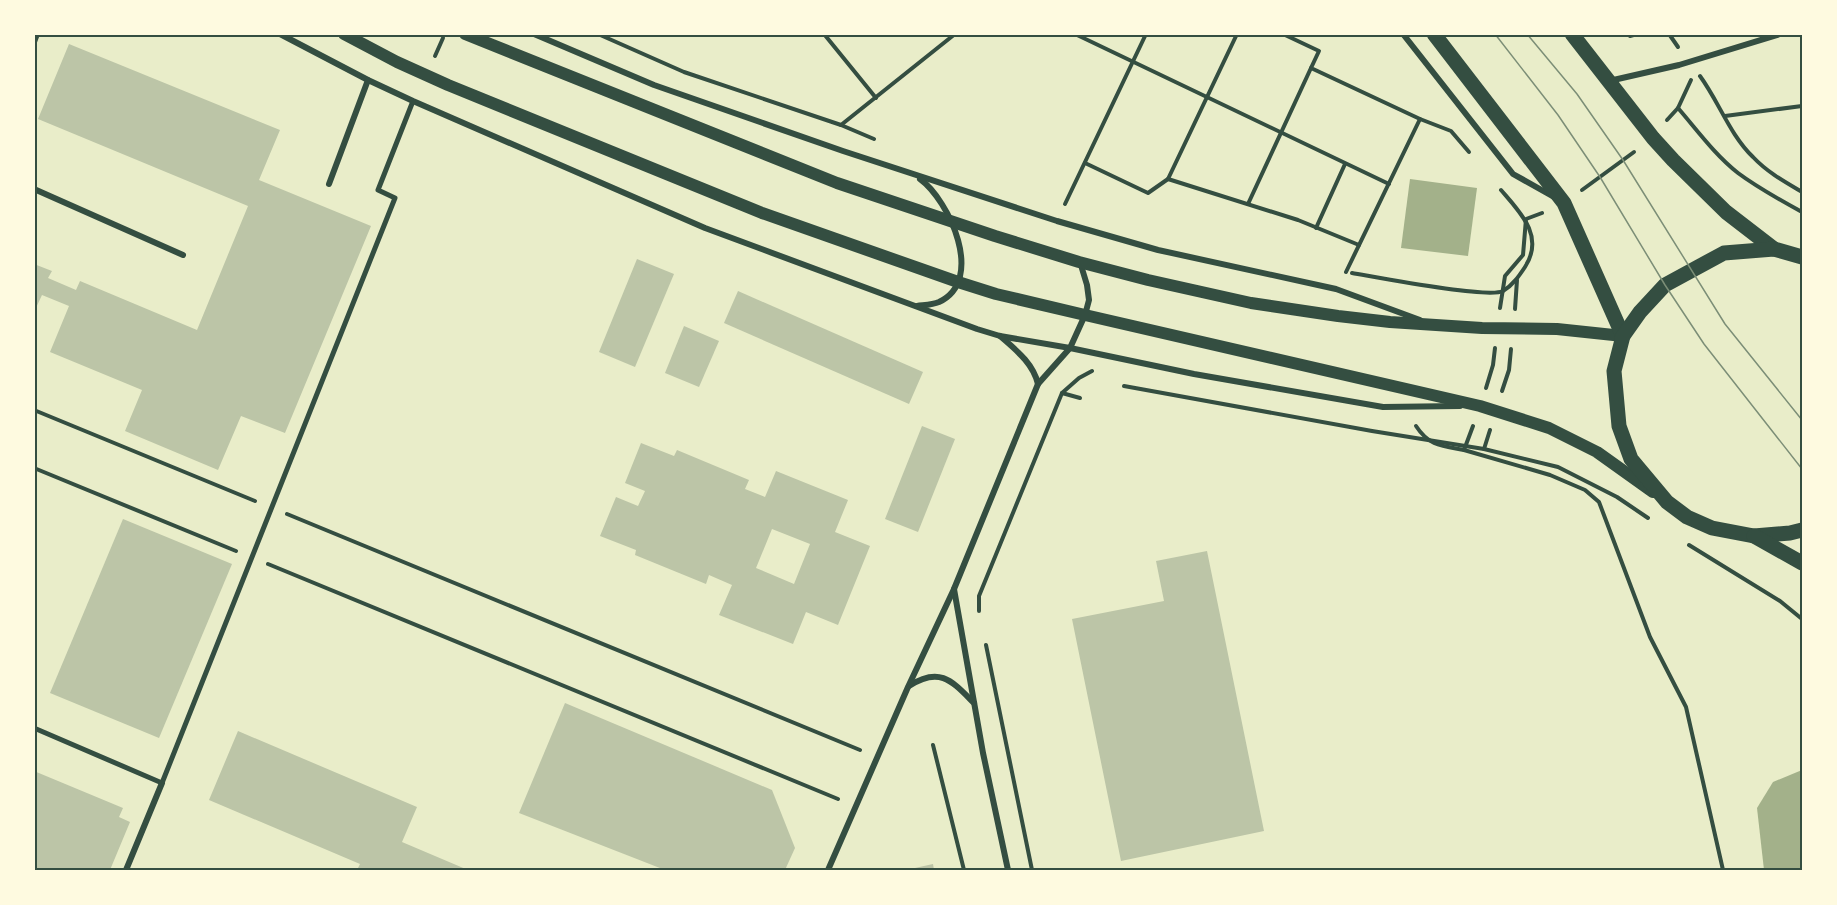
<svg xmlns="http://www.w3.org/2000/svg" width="1837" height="905" font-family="Cabin,sans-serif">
	<rect width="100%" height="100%" fill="#e9edc9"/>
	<g fill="#a3b18a">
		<path d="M1410,179L1477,188L1468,256L1401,248Z"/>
		<path d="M1802,770V870H1764L1757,808L1773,782Z"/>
	</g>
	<g fill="#bcc5a7" fill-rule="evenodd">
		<path d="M69,44L280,130L259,180L371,226L285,433L241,416L218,470L125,431L142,390L50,352L69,306L42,295L34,312V264L52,271L48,278L76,290L80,281L197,330L248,206L38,119Z"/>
		<path d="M637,259L674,274L635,367L599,352Z"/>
		<path d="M738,291L923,372L909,404L724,323Z"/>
		<path d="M684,326L719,341L699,387L665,373Z"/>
		<path d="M922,426L955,439L918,532L885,519Z"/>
		<path d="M641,443L674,456L677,450L749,480L745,489L765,497L776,471L848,500L835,532L870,546L838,625L806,612L793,644L719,615L732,585L709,575L706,584L635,555L636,550L600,536L616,497L638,506L645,491L625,483ZM772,529L810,544L794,584L756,568Z"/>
		<path d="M123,519L232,564L159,738L50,693Z"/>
		<path d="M1207,551L1264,831L1121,861L1072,619L1164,601L1156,561Z"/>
		<path d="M565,703L772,790L795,848L785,870H665L519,813Z"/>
		<path d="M238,731L417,807L402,842L468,870H357L360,864L209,800Z"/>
		<path d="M34,771L123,808L119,817L130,822L110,870H34Z"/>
		<path d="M933,864L934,870H906Z"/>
	</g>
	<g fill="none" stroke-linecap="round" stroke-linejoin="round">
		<g stroke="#344e41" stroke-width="4">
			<path d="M598,34L684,72L841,125L874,139"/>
			<path d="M824,34L876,98"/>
			<path d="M1075,34L1389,184"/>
			<path d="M1283,34L1319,51L1311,68L1420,119L1451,131L1469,152"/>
			<path d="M1629,34L1630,36L1637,34"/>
			<path d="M1669,34L1678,47"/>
			<path d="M435,56L443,38"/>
			<path d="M1700,76C1719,102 1730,135 1753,157C1767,172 1785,182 1802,192"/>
			<path d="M1678,108C1697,130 1715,155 1738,173C1758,188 1780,200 1802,212"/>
			<path d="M1725,116L1802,106"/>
			<path d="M1667,120L1678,108L1691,80"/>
			<path d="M841,125L955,34"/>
			<path d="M1085,163L1148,193L1168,179L1237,34"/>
			<path d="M1168,179L1298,220L1359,245"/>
			<path d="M1582,190L1634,152"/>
			<path d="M1065,204L1146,34"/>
			<path d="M1248,204L1311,68"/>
			<path d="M1316,228L1345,164"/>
			<path d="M1346,272L1420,119"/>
			<path d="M1352,273C1376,277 1488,299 1503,291C1513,285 1519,276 1525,267C1545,236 1520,212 1501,190"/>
			<path d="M1500,308L1505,276L1523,255L1526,219L1542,213"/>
			<path d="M1515,309L1517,280"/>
			<path d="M1124,386L1372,431L1484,449L1490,430"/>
			<path d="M1486,388L1493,365L1495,348"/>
			<path d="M1502,391L1509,370L1511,349"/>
			<path d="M1062,393L1080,398"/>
			<path d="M34,410L255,501"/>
			<path d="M1416,426C1429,446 1442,446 1464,450"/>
			<path d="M1473,426L1464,450L1550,475L1585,490L1599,502L1650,637L1686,707L1723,870"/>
			<path d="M1484,449L1558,467L1617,497L1648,518"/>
			<path d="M34,468L236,551"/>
			<path d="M287,514L860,750"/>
			<path d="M1689,545L1780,601L1802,619"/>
			<path d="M268,564L838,799"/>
			<path d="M979,611V596L1062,393L1079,378L1092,371"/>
			<path d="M986,645L1032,870"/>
			<path d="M933,745L964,870"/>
		</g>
		<path stroke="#344e41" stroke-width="5" d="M34,728L162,783L395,198L378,190L413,101"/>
		<g stroke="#344e41" stroke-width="6">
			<path d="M280,34L368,80L413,101L705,228L977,329L1000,336L1070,348L1194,374L1383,407L1460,406"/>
			<path d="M534,34L654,85L843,151L1057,221L1158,250L1336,289L1420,320"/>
			<path d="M1403,34L1513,174L1554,197"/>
			<path d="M34,42L37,34"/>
			<path d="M1609,81L1679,65L1780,34"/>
			<path d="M329,184L368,80"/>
			<path d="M34,189L183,255"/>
			<path d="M917,306C924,305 932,305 939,302C986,280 949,200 920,179"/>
			<path d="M1000,336C1016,350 1033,363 1038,384"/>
			<path d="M954,589L983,753L1008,870"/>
			<path d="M909,686C940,666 952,681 974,703"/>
			<path d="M126,870L162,783"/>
			<path d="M828,870L908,687L954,589L1038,384L1070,348L1085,315L1089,300L1087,285L1080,262"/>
		</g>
		<g stroke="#344e41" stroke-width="12">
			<path d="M344,34L397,62L448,85L762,213L958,282L996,294L1085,315L1480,406L1549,428L1597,452L1653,492"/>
			<path d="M465,34L837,183L995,236L1079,262L1148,280L1251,303L1338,316L1390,322L1482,328L1557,329L1623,336"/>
		</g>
		<g stroke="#344e41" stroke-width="15">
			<path d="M1434,34L1564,203L1623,336"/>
			<path d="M1572,34L1653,138L1673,160L1726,212L1774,249"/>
			<path d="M1802,257L1774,249L1724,253L1665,285L1640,312L1623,336L1614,371L1619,426L1631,459L1667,502L1687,517L1712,528L1754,536L1790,533L1802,530"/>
			<path d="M1754,536L1802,563"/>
		</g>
		<g stroke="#7c8e77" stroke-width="1.5">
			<path d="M1495,34L1558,115L1600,177L1665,285L1704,344L1802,469"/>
			<path d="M1527,34L1577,94L1623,160L1725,324L1802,420"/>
		</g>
	</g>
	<rect width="1837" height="905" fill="none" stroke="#fefae0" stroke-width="72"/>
	<rect x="36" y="36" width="1765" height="833" fill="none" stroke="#344e41" stroke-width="2"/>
</svg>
